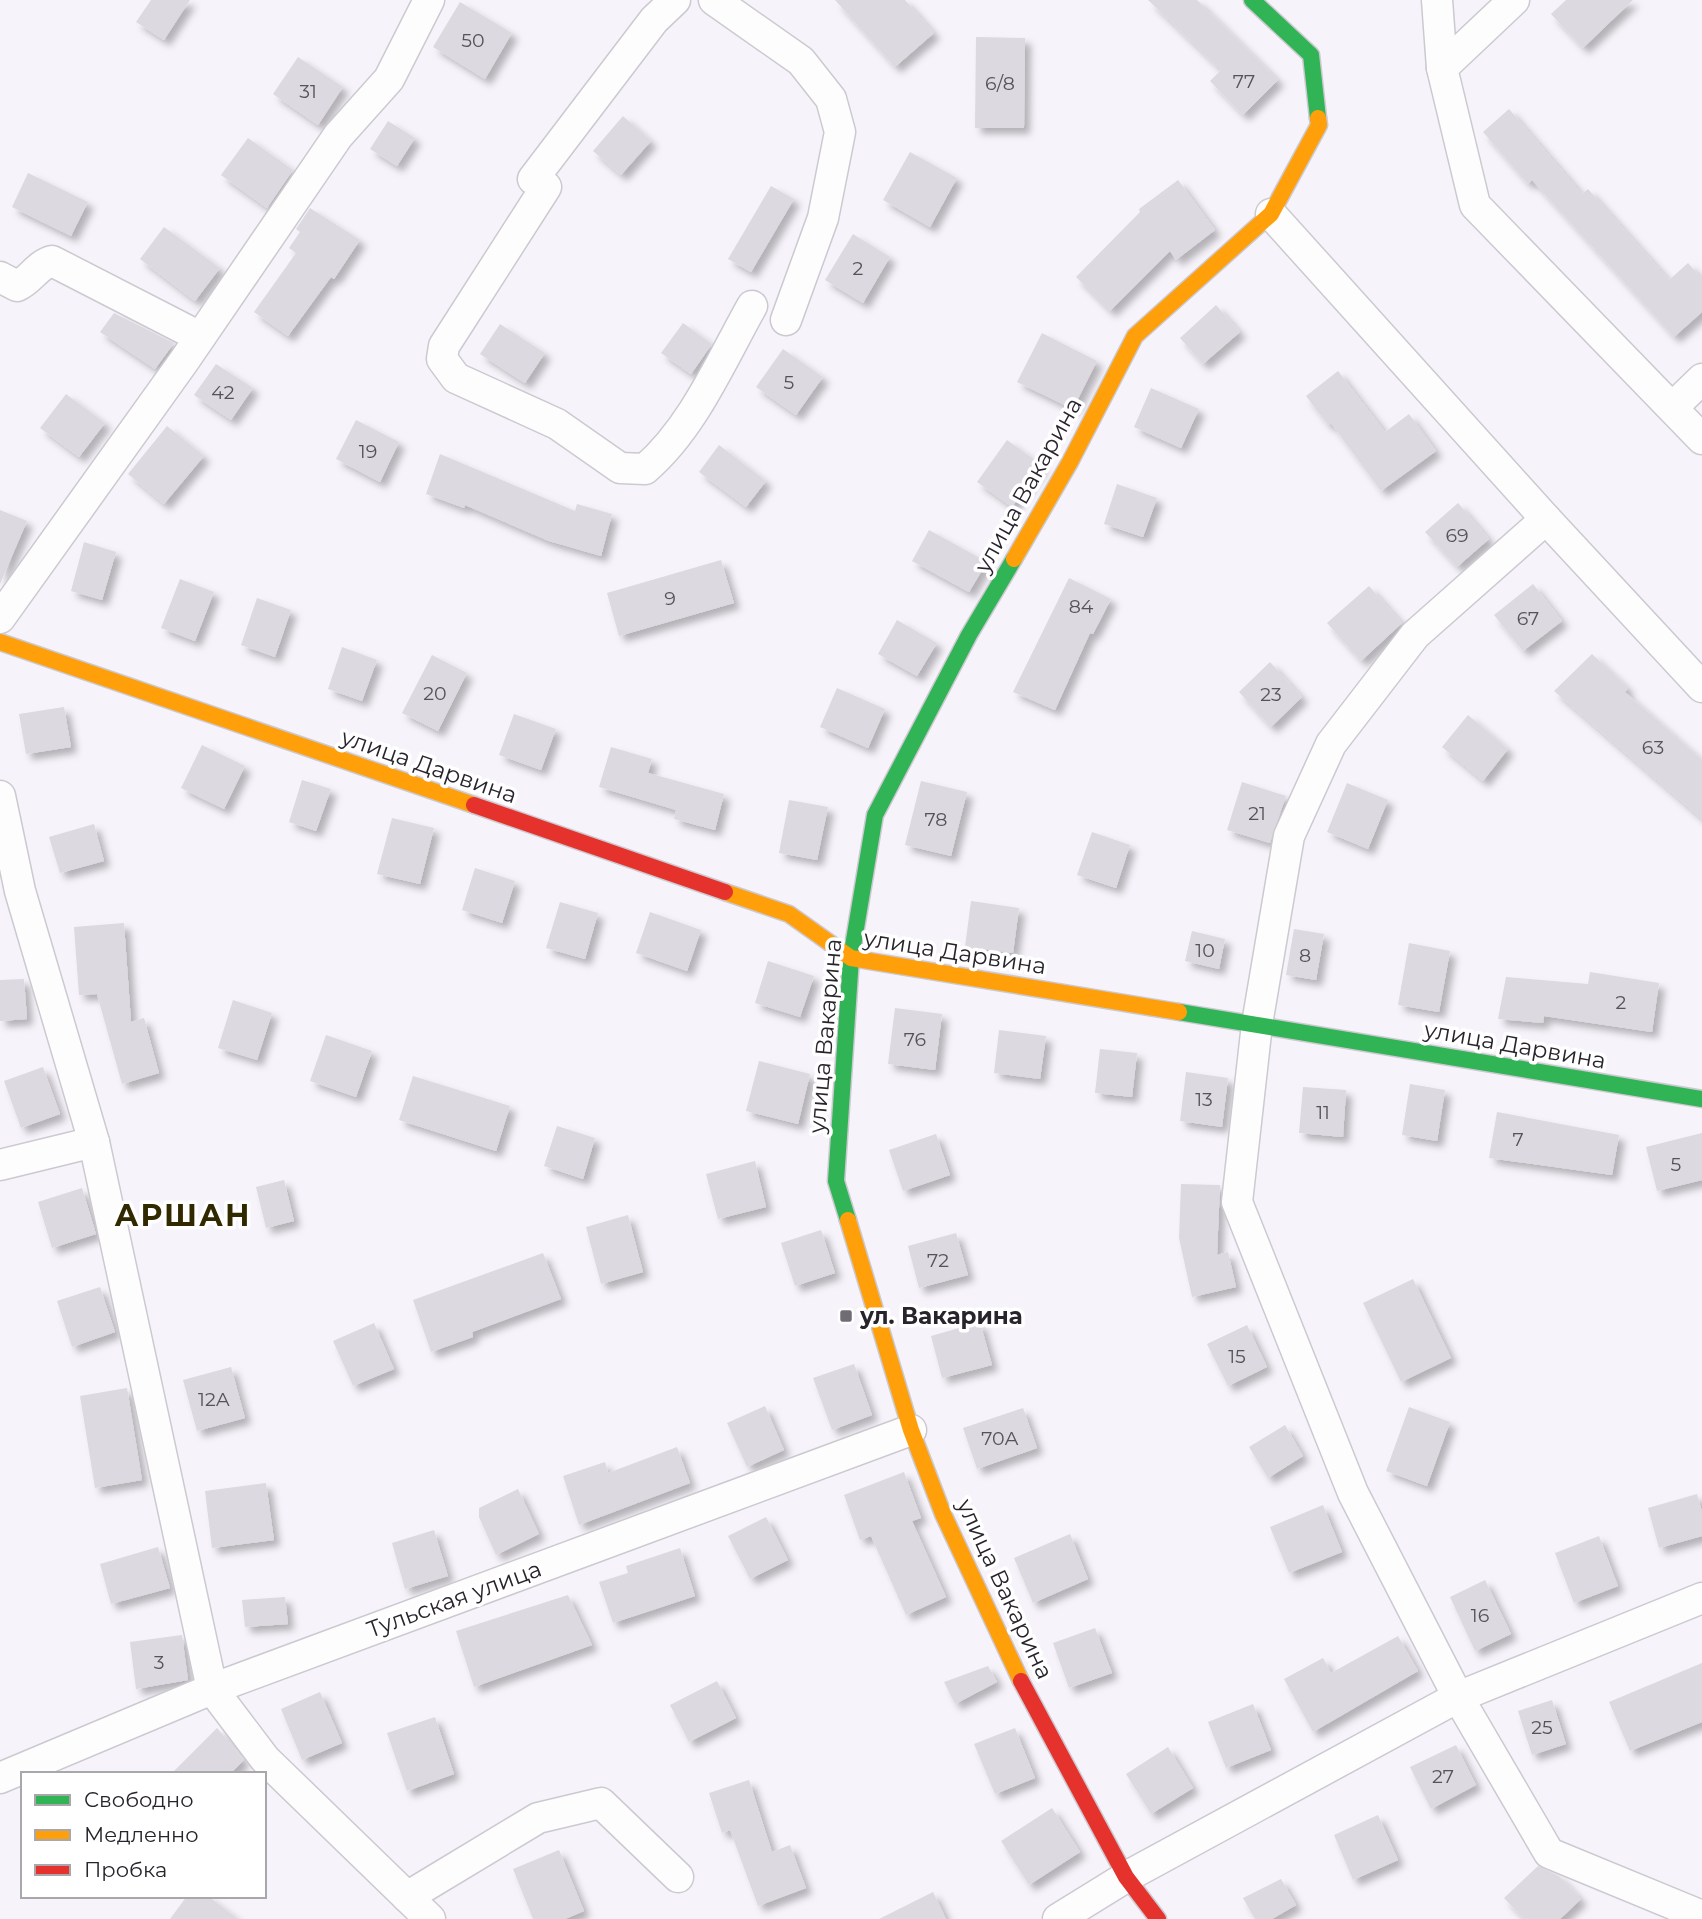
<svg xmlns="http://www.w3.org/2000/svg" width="1702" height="1919" font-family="Montserrat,sans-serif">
	<defs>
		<filter id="shadow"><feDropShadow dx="6" dy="6" stdDeviation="3.5" flood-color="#0004"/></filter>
	</defs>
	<rect width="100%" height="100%" fill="#f6f3fa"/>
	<g fill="#dcd9e0" filter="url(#shadow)">
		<path d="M151,0H190L164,40L136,22Z"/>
		<path d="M835,0H905L934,33L895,67Z"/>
		<path d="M1148,0H1197L1278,80L1243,115L1210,81L1221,70Z"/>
		<path d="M1566,0H1633L1583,48L1551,14Z"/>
		<path d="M460,2L512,33L485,79L433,47Z"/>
		<path d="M976,37L1025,38L1024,128H975Z"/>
		<path d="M298,57L343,87L318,125L273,94Z"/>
		<path d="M1509,109L1582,194L1588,189L1669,280L1688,263L1702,279V312L1674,337L1532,180L1528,184L1483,132Z"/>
		<path d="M623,116L651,141L621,175L593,151Z"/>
		<path d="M388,121L415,138L397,166L370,149Z"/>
		<path d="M248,138L293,170L267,208L221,175Z"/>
		<path d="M910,152L957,178L930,227L883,200Z"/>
		<path d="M28,173L88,202L71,236L12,207Z"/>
		<path d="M1178,180L1215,230L1176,260L1170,251L1110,311L1076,277L1140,212L1139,209Z"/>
		<path d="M771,186L794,199L751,272L728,259Z"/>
		<path d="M310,208L360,240L334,279L331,277L288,336L254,312L296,253L289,248L300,232L296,229Z"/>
		<path d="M164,227L220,268L195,301L140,259Z"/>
		<path d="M853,234L890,257L863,303L825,280Z"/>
		<path d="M1216,305L1240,332L1203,364L1180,338Z"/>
		<path d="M114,313L174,343L155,369L100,332Z"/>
		<path d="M683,323L712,344L691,374L661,353Z"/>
		<path d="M500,324L545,353L525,383L480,354Z"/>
		<path d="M1042,333L1097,361L1073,409L1017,382Z"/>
		<path d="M783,349L823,377L796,415L756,387Z"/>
		<path d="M216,364L253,388L231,420L194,395Z"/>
		<path d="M1338,371L1385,432L1409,414L1436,451L1381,491L1331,423L1328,425L1306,396Z"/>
		<path d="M1151,388L1199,409L1181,448L1134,427Z"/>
		<path d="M66,394L105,423L79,457L40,428Z"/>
		<path d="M356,420L399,442L380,482L336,459Z"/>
		<path d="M167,426L204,456L164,504L128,474Z"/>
		<path d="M1007,440L1042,465L1012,507L977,482Z"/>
		<path d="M719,445L766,481L746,507L699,472Z"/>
		<path d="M440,454L575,511L577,504L612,514L601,556L549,541L465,505L464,508L426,494Z"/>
		<path d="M1117,484L1157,498L1143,537L1104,524Z"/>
		<path d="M1458,503L1489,539L1457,567L1425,532Z"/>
		<path d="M0,510L27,521L0,584Z"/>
		<path d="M929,530L987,562L969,592L912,561Z"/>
		<path d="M84,542L116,552L102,600L71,591Z"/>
		<path d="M721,560L734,603L619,636L607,593Z"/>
		<path d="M1069,578L1111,599L1093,634L1090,633L1055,710L1013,692Z"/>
		<path d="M180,579L214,592L195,641L161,628Z"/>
		<path d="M1533,584L1562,621L1523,651L1494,615Z"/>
		<path d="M1369,586L1402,623L1361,661L1327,623Z"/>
		<path d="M257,598L291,610L275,657L241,645Z"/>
		<path d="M897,620L937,643L917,676L878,654Z"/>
		<path d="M342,647L377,660L362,701L328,689Z"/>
		<path d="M1592,654L1628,688L1625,692L1702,760V819L1554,691Z"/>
		<path d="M432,655L467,673L438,731L402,713Z"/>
		<path d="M1270,662L1302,697L1271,727L1239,692Z"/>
		<path d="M837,688L885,709L868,748L820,727Z"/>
		<path d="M64,707L71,747L26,754L19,714Z"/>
		<path d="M514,714L556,729L541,770L499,755Z"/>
		<path d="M1468,715L1508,749L1483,781L1442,747Z"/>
		<path d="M202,745L245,766L224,809L181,788Z"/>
		<path d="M611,747L652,759L648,773L724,794L715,830L674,819L676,810L599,787Z"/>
		<path d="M302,780L331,789L316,831L289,822Z"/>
		<path d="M921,781L967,792L951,856L905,845Z"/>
		<path d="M1242,782L1286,796L1270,843L1227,830Z"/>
		<path d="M1347,783L1388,800L1368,849L1327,832Z"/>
		<path d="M789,800L828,807L817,860L779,853Z"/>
		<path d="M392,818L434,828L420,884L377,874Z"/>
		<path d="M94,824L104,861L60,873L49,837Z"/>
		<path d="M1092,832L1130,845L1116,888L1077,875Z"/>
		<path d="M475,868L515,881L502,923L462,910Z"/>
		<path d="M971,901L1019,908L1013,953L965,947Z"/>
		<path d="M560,902L598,913L585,959L546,948Z"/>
		<path d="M650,912L701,930L687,971L636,953Z"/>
		<path d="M124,923L131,1022L144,1018L159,1073L122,1084L97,994L79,995L74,927Z"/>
		<path d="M1294,929L1324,934L1316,980L1286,975Z"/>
		<path d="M1192,931L1225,939L1219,969L1185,961Z"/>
		<path d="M1409,943L1450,951L1439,1012L1398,1005Z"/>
		<path d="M768,961L814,976L800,1017L755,1003Z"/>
		<path d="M1590,972L1659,983L1652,1032L1544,1016L1543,1023L1498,1019L1506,977L1588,984Z"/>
		<path d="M24,979L27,1019L0,1021V980Z"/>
		<path d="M233,1000L272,1013L257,1060L218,1048Z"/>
		<path d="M895,1008L942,1014L935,1070L888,1064Z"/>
		<path d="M999,1030L1046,1036L1040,1079L994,1073Z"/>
		<path d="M326,1035L372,1051L356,1097L310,1081Z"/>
		<path d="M1100,1049L1137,1053L1132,1097L1095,1093Z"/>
		<path d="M759,1061L810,1074L798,1124L746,1111Z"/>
		<path d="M43,1067L60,1114L21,1128L4,1081Z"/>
		<path d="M1186,1072L1228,1078L1222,1127L1180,1121Z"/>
		<path d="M413,1076L510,1106L496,1151L399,1120Z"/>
		<path d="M1410,1084L1445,1090L1437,1141L1402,1135Z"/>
		<path d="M1303,1087L1346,1090L1343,1137L1299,1133Z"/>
		<path d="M1497,1112L1619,1135L1612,1175L1489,1158Z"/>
		<path d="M557,1126L595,1138L583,1179L544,1166Z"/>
		<path d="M1702,1133V1180L1657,1191L1646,1147Z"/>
		<path d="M936,1134L950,1175L903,1191L889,1150Z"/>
		<path d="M755,1161L766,1207L718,1219L706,1174Z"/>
		<path d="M284,1180L294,1221L266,1228L256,1187Z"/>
		<path d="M1181,1184L1220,1185L1217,1255L1228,1252L1236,1287L1192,1297L1179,1238Z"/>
		<path d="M82,1188L96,1234L52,1248L38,1202Z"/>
		<path d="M628,1215L643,1272L601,1284L586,1227Z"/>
		<path d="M821,1230L835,1273L795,1286L781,1243Z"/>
		<path d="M956,1233L968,1275L919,1288L908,1246Z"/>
		<path d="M543,1253L561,1299L472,1332L473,1337L431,1352L413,1300Z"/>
		<path d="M1413,1279L1451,1358L1401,1382L1363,1303Z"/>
		<path d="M100,1287L115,1332L72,1347L57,1301Z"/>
		<path d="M980,1322L992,1365L942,1378L931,1336Z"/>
		<path d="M374,1323L394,1369L353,1386L333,1341Z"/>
		<path d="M1247,1325L1267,1367L1228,1386L1207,1344Z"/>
		<path d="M854,1364L872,1415L832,1430L813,1378Z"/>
		<path d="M231,1367L245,1418L197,1431L183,1380Z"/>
		<path d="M127,1388L142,1480L95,1488L80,1396Z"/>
		<path d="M765,1406L784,1450L747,1467L727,1423Z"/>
		<path d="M1409,1407L1450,1422L1427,1486L1386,1471Z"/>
		<path d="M1023,1408L1037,1448L977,1469L963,1428Z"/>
		<path d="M1285,1425L1303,1456L1268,1478L1249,1447Z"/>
		<path d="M677,1447L690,1483L579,1525L563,1476L605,1462L608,1473Z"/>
		<path d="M904,1472L921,1518L912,1521L946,1597L906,1615L871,1536L860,1540L844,1495Z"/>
		<path d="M266,1483L274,1540L212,1548L205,1491Z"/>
		<path d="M518,1489L539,1534L496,1555L479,1517V1508Z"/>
		<path d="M1697,1494L1702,1512V1536L1659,1548L1648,1508Z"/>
		<path d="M1323,1505L1342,1552L1289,1573L1270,1527Z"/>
		<path d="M766,1517L788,1560L750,1579L728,1536Z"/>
		<path d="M434,1530L448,1576L405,1589L392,1543Z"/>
		<path d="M1070,1534L1088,1579L1033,1603L1014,1558Z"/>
		<path d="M1599,1536L1618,1586L1574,1603L1555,1553Z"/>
		<path d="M158,1547L170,1588L111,1604L100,1564Z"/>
		<path d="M680,1548L695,1596L613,1623L599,1582L628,1573L626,1566Z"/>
		<path d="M1485,1580L1511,1634L1475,1651L1450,1597Z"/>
		<path d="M568,1595L592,1645L474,1687L456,1631Z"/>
		<path d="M285,1597L288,1624L245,1627L242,1600Z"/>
		<path d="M1095,1628L1112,1673L1069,1688L1053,1643Z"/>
		<path d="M182,1635L188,1680L136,1689L130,1642Z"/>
		<path d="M1398,1636L1418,1671L1313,1732L1284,1679L1323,1658L1331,1673Z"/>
		<path d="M1702,1663V1722L1630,1751L1609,1702Z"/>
		<path d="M988,1666L997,1682L955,1704L944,1682Z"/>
		<path d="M717,1681L736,1718L689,1742L670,1705Z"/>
		<path d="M320,1692L342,1743L302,1760L281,1709Z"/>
		<path d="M1552,1700L1566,1744L1532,1755L1518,1711Z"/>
		<path d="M1253,1704L1271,1750L1226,1768L1208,1722Z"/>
		<path d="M435,1717L454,1774L407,1791L387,1733Z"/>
		<path d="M217,1728L244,1760L230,1774H171Z"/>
		<path d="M1015,1728L1035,1778L995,1794L974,1744Z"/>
		<path d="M1456,1745L1476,1785L1431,1809L1410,1767Z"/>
		<path d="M1168,1747L1193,1788L1151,1814L1126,1774Z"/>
		<path d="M749,1780L772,1852L790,1845L806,1888L758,1906L730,1830L722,1833L709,1793Z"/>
		<path d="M1052,1808L1080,1852L1029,1885L1001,1841Z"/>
		<path d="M1378,1815L1398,1860L1353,1880L1334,1835Z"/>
		<path d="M559,1850L584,1911L565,1919H533L513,1869Z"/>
		<path d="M1538,1866L1559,1876L1581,1899L1560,1919H1524L1504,1898Z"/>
		<path d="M1281,1879L1296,1905L1272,1919H1255L1243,1898Z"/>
		<path d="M933,1892L946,1919H879Z"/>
		<path d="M187,1896H208L238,1919H170Z"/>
	</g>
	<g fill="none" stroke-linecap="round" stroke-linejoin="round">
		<g stroke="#ccc9d0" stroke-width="33">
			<g id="street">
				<path d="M714,0L801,61L831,99L840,132L823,218L786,320"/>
				<path d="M1437,0L1442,68"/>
				<path d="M1514,0L1442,68L1475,205L1702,439"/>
				<path d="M533,179L654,20L675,0"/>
				<path d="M546,187L444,346L442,359L456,378L557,424L620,468L645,469C693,428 721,361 752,306"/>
				<path d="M1271,214L1546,519L1702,687"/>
				<path d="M0,277L17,286C31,280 37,265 52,261L200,337"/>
				<path d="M1673,407L1702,379"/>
				<path d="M1546,519L1415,635L1331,744L1289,836L1257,1024L1237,1202L1353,1493L1458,1697L1549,1853L1702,1916"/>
				<path d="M0,618L184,361L338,136L389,79L429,0"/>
				<path d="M0,796L20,891L94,1142L212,1689L265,1759L430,1919"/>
				<path d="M0,1165L94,1142"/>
				<path d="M0,1778L212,1689L911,1430"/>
				<path d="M407,1897L538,1818L601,1803L678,1877"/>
				<path d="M1058,1919L1126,1877L1458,1697L1702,1598"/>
			</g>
		</g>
		<g stroke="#ccc9d0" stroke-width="19">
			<g id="fast">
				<path d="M1252,0L1311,55L1318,118"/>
				<path d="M1179,1012L1702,1099"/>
				<path d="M848,1220L836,1181L851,958L875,815L969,635L1014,559"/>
			</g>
		</g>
		<g stroke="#ccc9d0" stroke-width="19">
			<g id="slow">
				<path d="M1014,559L1070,462L1135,336L1271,214L1319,125L1318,118"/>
				<path d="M0,642L474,805"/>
				<path d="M725,892L789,914L851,958L1179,1012"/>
				<path d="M848,1220L911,1430L943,1514L1021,1681"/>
			</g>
		</g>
		<g stroke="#ccc9d0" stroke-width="19">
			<g id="jam">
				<path d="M474,805L725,892"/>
				<path d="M1021,1681L1126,1877L1158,1919"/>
			</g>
		</g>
		<use href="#street" stroke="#fefdfe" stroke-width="30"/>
		<use href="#fast" stroke="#30b455" stroke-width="16"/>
		<use href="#slow" stroke="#ff9f0a" stroke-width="16"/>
		<use href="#jam" stroke="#e5322d" stroke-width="16"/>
	</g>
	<rect fill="#706c74" stroke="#fff" stroke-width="2.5" x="839" y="1309" width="14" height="14" rx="3.5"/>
	<g text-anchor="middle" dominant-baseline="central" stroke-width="7" stroke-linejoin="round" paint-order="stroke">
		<g font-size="19" fill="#56525a">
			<text x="473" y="40">50</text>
			<text x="1244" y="81">77</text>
			<text x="1000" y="83">6/8</text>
			<text x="308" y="91">31</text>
			<text x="858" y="268">2</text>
			<text x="789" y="382">5</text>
			<text x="223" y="392">42</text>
			<text x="368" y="451">19</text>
			<text x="1457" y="535">69</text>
			<text x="670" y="598">9</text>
			<text x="1081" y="606">84</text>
			<text x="1528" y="618">67</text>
			<text x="435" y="693">20</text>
			<text x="1271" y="694">23</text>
			<text x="1653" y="747">63</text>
			<text x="1257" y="813">21</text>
			<text x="936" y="819">78</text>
			<text x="1205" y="950">10</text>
			<text x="1305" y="955">8</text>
			<text x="1621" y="1002">2</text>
			<text x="915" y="1039">76</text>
			<text x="1204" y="1099">13</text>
			<text x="1323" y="1112">11</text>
			<text x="1518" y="1139">7</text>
			<text x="1676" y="1164">5</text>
			<text x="938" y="1260">72</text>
			<text x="1237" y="1356">15</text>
			<text x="214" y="1399">12А</text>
			<text x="1000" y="1438">70А</text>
			<text x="1480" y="1615">16</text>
			<text x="159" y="1662">3</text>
			<text x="1542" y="1727">25</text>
			<text x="1443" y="1776">27</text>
		</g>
		<g font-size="23" fill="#28242c" stroke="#fff">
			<text transform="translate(1028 485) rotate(-61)">улица Вакарина</text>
			<text transform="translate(429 766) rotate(19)">улица Дарвина</text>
			<text transform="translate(955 952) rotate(9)">улица Дарвина</text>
			<text transform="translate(825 1036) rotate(-85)">улица Вакарина</text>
			<text transform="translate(1515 1045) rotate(10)">улица Дарвина</text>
			<text transform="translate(1005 1589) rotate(65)">улица Вакарина</text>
			<text transform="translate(454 1599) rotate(-20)">Тульская улица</text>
		</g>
		<g font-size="23" font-weight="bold" fill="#28242c" stroke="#fff" text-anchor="start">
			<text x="860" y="1316">ул. Вакарина</text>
		</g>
		<g font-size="30" font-weight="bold" letter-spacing="2" fill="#312900" stroke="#fff">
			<text x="183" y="1215">АРШАН</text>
		</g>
	</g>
	<rect x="21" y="1772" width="245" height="126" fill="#ffffff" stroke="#a9a7ab" stroke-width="2"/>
	<rect x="35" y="1795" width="35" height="10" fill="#30b455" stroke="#a9a7ab" stroke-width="2"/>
	<text x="84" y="1807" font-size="21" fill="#28242c">Свободно</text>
	<rect x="35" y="1830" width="35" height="10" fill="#ff9f0a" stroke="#a9a7ab" stroke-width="2"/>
	<text x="84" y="1842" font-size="21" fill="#28242c">Медленно</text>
	<rect x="35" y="1865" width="35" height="10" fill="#e5322d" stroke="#a9a7ab" stroke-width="2"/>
	<text x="84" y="1877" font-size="21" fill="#28242c">Пробка</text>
</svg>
